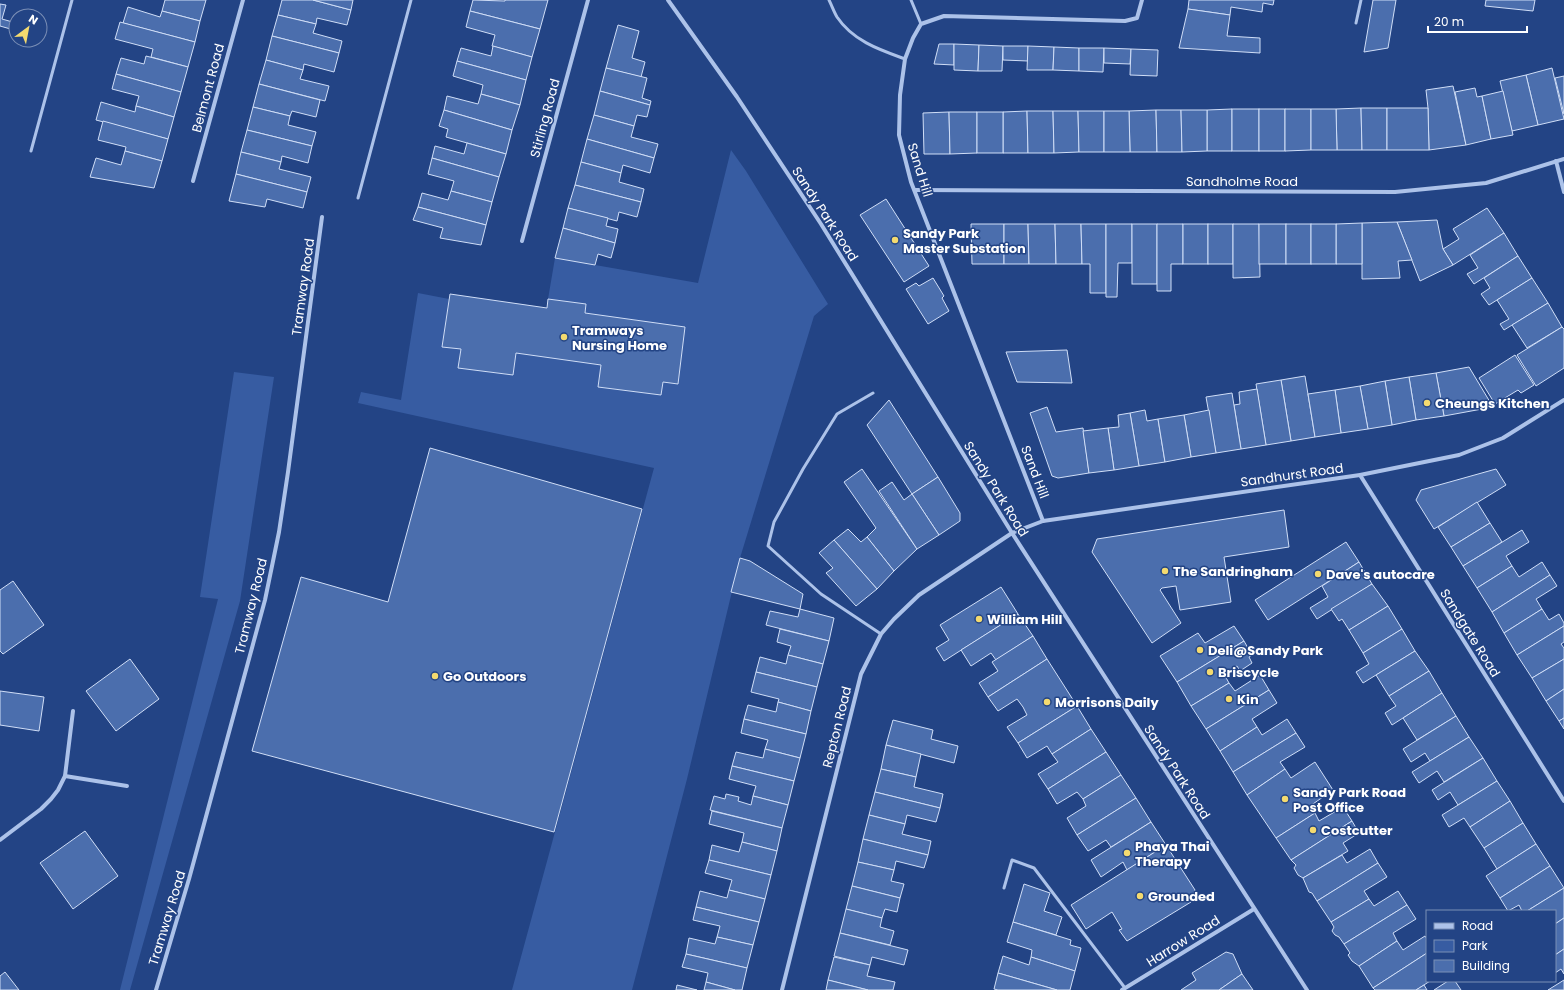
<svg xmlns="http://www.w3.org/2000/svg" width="1564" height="990" font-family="Poppins,sans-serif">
	<rect width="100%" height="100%" fill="#234485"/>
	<g fill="#375ca2">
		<path d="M731,150L746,171L828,304L814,316L740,558L687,779L632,990H512L654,468L358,403L361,392L401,400L418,293L449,299L442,346L461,349L459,368L513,375L516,353L601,365L598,387L661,395L663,382L678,384L685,327L585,313L586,304L548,299L555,258L698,283Z"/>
		<path d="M234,372L274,377L240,601L130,990H120L218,599L200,597Z"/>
	</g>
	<g fill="#4b6ead" stroke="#d0def7">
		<path d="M165,0H206L200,21L162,11Z"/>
		<path d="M282,0H313L351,10L347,25L317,18L316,24L278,15Z"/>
		<path d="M313,0H353L351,10Z"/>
		<path d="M473,0L505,1V0H548L540,29L470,11Z"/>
		<path d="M1189,0H1274L1273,5L1263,3L1262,12L1231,7L1230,15L1188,9Z"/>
		<path d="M1373,0H1396L1388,48L1364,52Z"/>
		<path d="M1486,0H1535L1533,11L1485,6Z"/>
		<path d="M0,4L6,5L2,19L16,23L14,30L0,26Z"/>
		<path d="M128,7L160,17L162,11L200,21L195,42L123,23Z"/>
		<path d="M1188,9L1230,15L1227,36L1260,38V53L1179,48Z"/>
		<path d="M470,11L540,29L532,57L492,46L495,35L466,27Z"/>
		<path d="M278,15L316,24L313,33L342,41L339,53L272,36Z"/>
		<path d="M120,22L195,42L188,67L151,57L153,49L115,39Z"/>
		<path d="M618,25L639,31L632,58L645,62L641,77L606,68Z"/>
		<path d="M272,36L339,53L334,72L304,64L303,70L266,60Z"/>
		<path d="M939,44H954V65L934,64Z"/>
		<path d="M954,44L979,45L978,71L954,70Z"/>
		<path d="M979,45L1003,46L1002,71H978Z"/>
		<path d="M493,46L532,57L526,80L457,61L461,48L491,56Z"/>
		<path d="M1003,46H1028V61L1003,60Z"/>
		<path d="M1028,46L1054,47L1053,70H1027Z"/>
		<path d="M1054,47L1079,48V71L1053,70Z"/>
		<path d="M1079,48H1104L1103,72L1079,71Z"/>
		<path d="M1104,48L1131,49L1130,64L1104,63Z"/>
		<path d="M1131,49L1158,50L1157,76L1130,75Z"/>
		<path d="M146,56L188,67L181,92L116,74L121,58L144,64Z"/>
		<path d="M266,60L303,70L300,79L329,86L325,101L259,84Z"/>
		<path d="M457,61L526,80L520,105L481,94L483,85L453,76Z"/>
		<path d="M606,68L647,78L642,98L651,101L650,105L600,91Z"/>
		<path d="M1552,68L1564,119L1538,125L1526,75Z"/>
		<path d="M116,74L181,92L174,117L136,106L139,96L112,89Z"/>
		<path d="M1526,75L1538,125L1512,131L1500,81Z"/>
		<path d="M1564,76V114L1555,78Z"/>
		<path d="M259,84L320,100L316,117L292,111L290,116L253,107Z"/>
		<path d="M1453,86L1466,145L1429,150L1428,108L1426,90Z"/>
		<path d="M1475,88L1477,97L1482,96L1491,139L1466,145L1455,92Z"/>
		<path d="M600,91L650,105L647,117L637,115L634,126L594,115Z"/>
		<path d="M1503,91L1513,135L1491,139L1482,96Z"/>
		<path d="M481,94L520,105L512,130L444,110L447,96L478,104Z"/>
		<path d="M101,102L135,112L136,106L174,117L168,139L96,120Z"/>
		<path d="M253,107L290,116L288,125L316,132L312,146L247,130Z"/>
		<path d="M1361,108L1362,150H1337L1336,109Z"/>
		<path d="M1361,108H1387V150H1362Z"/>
		<path d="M1387,108H1428L1429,150H1387Z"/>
		<path d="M1232,109V151H1207V110Z"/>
		<rect x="1232" y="109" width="27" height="42"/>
		<rect x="1259" y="109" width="26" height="42"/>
		<path d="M1285,109H1311V150L1285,151Z"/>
		<path d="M1311,109H1336L1337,150H1311Z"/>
		<path d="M444,110L512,130L506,154L446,137L448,129L439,126Z"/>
		<path d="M1156,110L1157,152H1130L1129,111Z"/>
		<path d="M1156,110H1181L1182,152H1157Z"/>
		<path d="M1181,110H1207V151L1182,152Z"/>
		<path d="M1027,111L1028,153H1003V112Z"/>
		<path d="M1027,111H1053L1054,153H1028Z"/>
		<path d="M1053,111H1078L1079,152L1054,153Z"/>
		<path d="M1078,111H1104V152H1079Z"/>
		<path d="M1104,111H1129L1130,152H1104Z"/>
		<path d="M949,112L950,154H924L923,113Z"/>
		<path d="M949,112H977V153L950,154Z"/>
		<rect x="977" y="112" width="26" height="41"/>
		<path d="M594,115L634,126L631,137L658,144L654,158L587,139Z"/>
		<path d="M103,121L168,139L162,161L125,151L126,147L98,140Z"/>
		<path d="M247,130L312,146L308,163L282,156L281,162L241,152Z"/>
		<path d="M587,139L654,158L650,173L623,165L621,173L581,162Z"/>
		<path d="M467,143L506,154L499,177L432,158L435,146L464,154Z"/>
		<path d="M125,151L162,161L154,188L90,177L96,158L121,165Z"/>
		<path d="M241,152L281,162L279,169L311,177L307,192L236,174Z"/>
		<path d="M432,158L499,177L492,202L451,191L454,181L428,174Z"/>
		<path d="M581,162L621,173L619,182L644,189L641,202L575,185Z"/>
		<path d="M236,174L307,192L303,208L267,199L265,207L229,201Z"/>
		<path d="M575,185L641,202L637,217L619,212L617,221L568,208Z"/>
		<path d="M451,191L492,202L486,225L418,207L422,193L448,200Z"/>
		<path d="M886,199L929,266L904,282L860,215Z"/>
		<path d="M418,207L486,225L481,245L440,238L443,228L413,220Z"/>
		<path d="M568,208L608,218L606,226L618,229L615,243L563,228Z"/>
		<path d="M1487,208L1504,233L1453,265L1443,249L1459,239L1453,229Z"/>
		<path d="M1437,220L1443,249L1453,265L1420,281L1397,222Z"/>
		<path d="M1397,222L1412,260L1398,261L1400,278L1362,279V223Z"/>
		<path d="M1362,223V264H1336V224Z"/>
		<path d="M971,224H1004V264H972Z"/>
		<path d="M1004,224H1028L1029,264H1004Z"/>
		<path d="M1028,224H1055L1056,264H1029Z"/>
		<path d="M1055,224H1081L1082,264H1056Z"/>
		<path d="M1081,224H1106V293H1090V264H1082Z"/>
		<path d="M1106,224H1132V263H1118L1117,297H1106Z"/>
		<rect x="1132" y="224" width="25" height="60"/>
		<path d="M1157,224H1183V264H1171V291H1157Z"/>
		<rect x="1183" y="224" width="25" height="40"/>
		<rect x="1208" y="224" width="25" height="40"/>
		<path d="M1233,224H1259L1260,277L1233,278Z"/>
		<rect x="1259" y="224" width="27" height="40"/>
		<rect x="1286" y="224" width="25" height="40"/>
		<rect x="1311" y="224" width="25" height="40"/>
		<path d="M563,228L615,243L611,258L598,254L595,265L555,258Z"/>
		<path d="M1504,233L1518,256L1474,284L1467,274L1478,268L1470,255Z"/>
		<path d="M1518,256L1532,278L1489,305L1481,294L1490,288L1484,278Z"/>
		<path d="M933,278L944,296L942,298L949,311L928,324L906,289L916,283L919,286Z"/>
		<path d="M1532,278L1548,303L1504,330L1500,324L1509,319L1497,300Z"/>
		<path d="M450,294L547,308L548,299L586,304L585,313L685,327L678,384L663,382L661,395L598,387L601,365L516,353L513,375L458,368L461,349L442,347Z"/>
		<path d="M1548,303L1562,327L1527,348L1512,325Z"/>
		<path d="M1562,327L1564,329V368L1536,386L1517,355Z"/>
		<path d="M1067,350L1072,383L1017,382L1006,352Z"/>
		<path d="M1515,355L1534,385L1521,393L1518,390L1495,404L1479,378Z"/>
		<path d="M1469,367L1493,407L1444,416L1436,373Z"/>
		<path d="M1436,373L1444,416L1416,420L1409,377Z"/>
		<path d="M1305,376L1315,437L1291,441L1281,380Z"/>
		<path d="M1409,377L1416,420L1392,425L1385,381Z"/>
		<path d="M1281,380L1291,441L1266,445L1256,384Z"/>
		<path d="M1385,381L1392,425L1368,429L1360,386Z"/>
		<path d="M1360,386L1368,429L1341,433L1335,390Z"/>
		<path d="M1257,389L1266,445L1241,449L1234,405L1240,404L1239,392Z"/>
		<path d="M1335,390L1341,433L1315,437L1308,394Z"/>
		<path d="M1232,393L1241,449L1216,453L1206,397Z"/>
		<path d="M889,400L938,477L912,494L867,425Z"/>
		<path d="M1047,407L1056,432L1083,428L1089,473L1058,478L1052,476L1030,413Z"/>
		<path d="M1145,410L1147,421L1158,419L1165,462L1139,466L1130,413Z"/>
		<path d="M1209,410L1216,453L1191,457L1184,415Z"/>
		<path d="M1130,413L1139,466L1114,470L1108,428L1119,427L1118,415Z"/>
		<path d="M1184,415L1191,457L1165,462L1158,419Z"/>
		<path d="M1108,428L1114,470L1089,473L1083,431Z"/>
		<path d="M430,448L642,509L554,832L252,751L301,577L388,602Z"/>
		<path d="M862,469L917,549L894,571L867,537L876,528L844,482Z"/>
		<path d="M1496,469L1506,485L1434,529L1416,500L1421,490Z"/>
		<path d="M938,477L960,513V521L939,535L912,494Z"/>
		<path d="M892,482L904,500L912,494L939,535L917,549L879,491Z"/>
		<path d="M1477,502L1490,523L1451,547L1438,527Z"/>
		<path d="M1284,510L1289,547L1224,557L1231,602L1180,610L1176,586L1162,588L1160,590L1181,623L1152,643L1092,552L1097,539Z"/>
		<path d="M1490,523L1502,542L1463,566L1451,547Z"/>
		<path d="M848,529L861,542L867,537L894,571L877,589L834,540Z"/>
		<path d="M1522,530L1529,542L1506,556L1512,566L1477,588L1463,566Z"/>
		<path d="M834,540L877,589L856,606L826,573L833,568L819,553Z"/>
		<path d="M1346,542L1359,562L1268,620L1255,600Z"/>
		<path d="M740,558L750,561L803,594L800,609L731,592Z"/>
		<path d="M1359,562L1372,584L1317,619L1310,608L1328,597L1322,586Z"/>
		<path d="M1542,562L1550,575L1492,612L1477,588L1512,566L1519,577Z"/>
		<path d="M1550,575L1557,586L1536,599L1542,609L1504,633L1492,612Z"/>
		<path d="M13,581L44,625L3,654L0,651V590Z"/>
		<path d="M1372,584L1388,606L1349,630L1342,619L1339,621L1331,609Z"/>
		<path d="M1001,587L1018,614L944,661L936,648L949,640L940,625Z"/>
		<path d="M1388,606L1402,629L1363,653L1349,630Z"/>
		<path d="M800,609L834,618L829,641L766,625L770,611L798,617Z"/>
		<path d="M1542,609L1549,620L1559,614L1564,623V626L1517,655L1504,633Z"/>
		<path d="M1018,614L1033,636L996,660L991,653L971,666L961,650Z"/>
		<path d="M1234,626L1244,641L1177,682L1160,656L1198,633L1205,643Z"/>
		<path d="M1564,626V642L1561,644L1564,648V659L1532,678L1517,655Z"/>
		<path d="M780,629L829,641L823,664L788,655L791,646L777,642Z"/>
		<path d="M1402,629L1415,651L1363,683L1356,672L1369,664L1363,653Z"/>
		<path d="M1033,636L1047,659L988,697L979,683L998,671L992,662Z"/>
		<path d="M1244,641L1252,655L1249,657L1252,663L1240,671L1237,666L1224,674L1229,683L1191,706L1177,682Z"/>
		<path d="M1415,651L1429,671L1389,696L1376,675Z"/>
		<path d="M788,655L823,664L817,687L756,672L760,657L786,664Z"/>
		<path d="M130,659L159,699L116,731L86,691Z"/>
		<path d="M1047,659L1077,706L1018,743L1007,727L1027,715L1023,707L1017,699L998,711L988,697Z"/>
		<path d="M1564,659V689L1546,701L1532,678Z"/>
		<path d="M1429,671L1442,693L1392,725L1385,713L1396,706L1389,696Z"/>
		<path d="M756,672L817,687L811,711L778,702L779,699L751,692Z"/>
		<path d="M1260,675L1269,690L1206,729L1191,706L1229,683L1235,691Z"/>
		<path d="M1564,689V718L1559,721L1546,701Z"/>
		<path d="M1269,690L1277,703L1252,719L1257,727L1220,751L1206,729Z"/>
		<path d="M0,691L44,697L39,731L0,725Z"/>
		<path d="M1442,693L1456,716L1417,740L1403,718Z"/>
		<path d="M778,702L811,711L806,734L744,719L748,705L776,712Z"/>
		<path d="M1077,706L1091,729L1052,754L1047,746L1027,758L1018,743Z"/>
		<path d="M1456,716L1469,737L1430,761L1425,753L1411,762L1403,749Z"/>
		<path d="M1564,718V729L1559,721Z"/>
		<path d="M744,719L806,734L800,758L765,749L768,740L741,733Z"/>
		<path d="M1287,719L1296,733L1233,772L1220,751L1257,727L1262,735Z"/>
		<path d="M893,720L933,730L931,739L958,746L954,763L886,745Z"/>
		<path d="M1091,729L1106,752L1048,789L1038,774L1058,762L1052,754Z"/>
		<path d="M1296,733L1305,747L1280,762L1285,769L1247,795L1233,772Z"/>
		<path d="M1469,737L1483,758L1444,782L1437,771L1419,783L1412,772Z"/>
		<path d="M886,745L921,754L916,777L881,769Z"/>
		<path d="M765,749L800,758L794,781L732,766L736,752L763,758Z"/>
		<path d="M1106,752L1121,775L1083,799L1077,792L1057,804L1048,789Z"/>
		<path d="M1483,758L1497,781L1458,805L1450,792L1438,800L1432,790Z"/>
		<path d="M1315,762L1333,790L1310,806L1315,813L1276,838L1247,795L1285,769L1291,778Z"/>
		<path d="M732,766L794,781L788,805L753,796L756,786L729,779Z"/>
		<path d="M881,769L916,777L914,787L943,794L940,808L875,792Z"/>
		<path d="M1121,775L1136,798L1077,835L1067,818L1086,806L1083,799Z"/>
		<path d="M1497,781L1510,801L1470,827L1464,818L1449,827L1442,815Z"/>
		<path d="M875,792L940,808L936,822L907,815L905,824L869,815Z"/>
		<path d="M726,794L739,797L738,801L751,805L753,796L788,805L782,828L710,810L714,796L725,799Z"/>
		<path d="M1136,798L1151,822L1111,847L1106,840L1088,851L1077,835Z"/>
		<path d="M1510,801L1523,823L1484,848L1470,827Z"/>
		<path d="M1343,807L1352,821L1291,860L1276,838L1315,813L1319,821Z"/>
		<path d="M712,811L782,828L777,851L742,842L744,833L709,824Z"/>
		<path d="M869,815L905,824L902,834L931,841L928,855L863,839Z"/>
		<path d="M1352,821L1359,833L1343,843L1348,851L1303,878L1298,875L1294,868L1296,865L1291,860Z"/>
		<path d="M1151,822L1166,845L1127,870L1123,862L1101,877L1091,860Z"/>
		<path d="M1523,823L1536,844L1497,869L1484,848Z"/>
		<path d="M85,831L118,876L73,909L40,863Z"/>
		<path d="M863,839L928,855L924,868L896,861L894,870L858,862Z"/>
		<path d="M742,842L777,851L771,875L709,860L712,845L739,852Z"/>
		<path d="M1536,844L1550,866L1500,898L1486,876Z"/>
		<path d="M1166,845L1195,890L1191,902L1127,941L1119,930L1122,929L1112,912L1086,929L1071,905Z"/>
		<path d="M1370,849L1378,863L1317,901L1312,893L1309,892L1303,878L1342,855L1347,863Z"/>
		<path d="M709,860L771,875L765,899L729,890L732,880L705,873Z"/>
		<path d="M858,862L894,870L891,881L904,884L900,898L852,886Z"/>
		<path d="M1378,863L1387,877L1364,891L1369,899L1331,922L1317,901Z"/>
		<path d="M1550,866L1564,888L1527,911H1522L1519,905L1508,911L1500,898Z"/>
		<path d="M1024,884L1050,893L1044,911L1062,917L1056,935L1013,922Z"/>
		<path d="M852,886L900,898L897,912L885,909L882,918L846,909Z"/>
		<path d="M1564,888V918L1555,924V911H1527Z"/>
		<path d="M729,890L765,899L759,922L696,907L700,891L727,898Z"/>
		<path d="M1398,891L1407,905L1344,944L1339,937L1335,935L1332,931L1334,927L1331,922L1369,899L1374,906Z"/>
		<path d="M1407,905L1416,919L1393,933L1397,941L1359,966L1352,961L1348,955L1350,953L1344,944Z"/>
		<path d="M696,907L759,922L753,945L717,937L720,926L693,920Z"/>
		<path d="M846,909L882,918L880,927L894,931L890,945L840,933Z"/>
		<path d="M1564,918V949L1555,955V924Z"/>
		<path d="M1013,922L1071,940L1070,945L1081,948L1075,971L1031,957L1032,950L1007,942Z"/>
		<path d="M840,933L908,950L904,965L872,957L870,965L834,956Z"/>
		<path d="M1425,936L1427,939V953L1373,988L1359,966L1397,941L1403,950Z"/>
		<path d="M717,937L753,945L747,968L686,954L689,938L715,944Z"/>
		<path d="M1564,949V974L1561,969L1555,973V955Z"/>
		<path d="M1226,952L1233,954L1242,974L1219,990H1181L1196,980L1192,973Z"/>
		<path d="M1427,953V981H1430L1424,985L1416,990H1375L1373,988Z"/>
		<path d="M686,954L747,968L742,990H735L706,982L708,973L682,967Z"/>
		<path d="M1003,956L1029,965L1031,957L1075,971L1070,990H1057L998,973Z"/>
		<path d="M834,957L870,965L867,976L895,982L893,990H868L828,980Z"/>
		<path d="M5,972L19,990H0V976Z"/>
		<path d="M998,973L1057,990H998L994,989Z"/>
		<path d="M1242,974L1253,990H1219Z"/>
		<path d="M828,980L868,990H826Z"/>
		<path d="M1564,980V990H1548Z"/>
		<path d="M1448,981H1455L1461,990H1434Z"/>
		<path d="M706,982L735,990H704Z"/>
		<path d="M677,985L697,990H676Z"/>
		<path d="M1424,985L1427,990H1416Z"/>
	</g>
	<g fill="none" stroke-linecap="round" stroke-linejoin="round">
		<g stroke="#acc2e9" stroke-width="3">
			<path d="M829,0C832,6 834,12 837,17C853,41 880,50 905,59"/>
			<path d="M911,0L921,24"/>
			<path d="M1356,23L1361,0"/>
			<path d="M31,151L72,0"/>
			<path d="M358,198L411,0"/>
			<path d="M873,393L837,414L803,469L774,522L768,546L821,594L881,634"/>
			<path d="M1004,888L1012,860L1034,868L1125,988"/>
		</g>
		<g stroke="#acc2e9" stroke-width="4">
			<path d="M668,0L737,97L821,224L1012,533L1307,990"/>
			<path d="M1556,161L1564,192"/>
			<path d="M193,181L243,0"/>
			<path d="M915,190L1395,192L1486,183L1564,159"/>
			<path d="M522,241L588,0"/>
			<path d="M1360,475L1564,801"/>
			<path d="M1043,521L911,182L899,135L900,95L905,59L913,38L921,24L944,16L1125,21L1137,18L1142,0"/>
			<path d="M65,776L127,786"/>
			<path d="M0,840L41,809L51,799L58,790L65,776L73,711"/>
			<path d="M156,990L189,879L265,600L279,532L288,472L322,217"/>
			<path d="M782,990L861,674L881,634L894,619L919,595L1012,533L1043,521L1360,475L1459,455L1503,438L1564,400"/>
			<path d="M1122,990L1254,909"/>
		</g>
	</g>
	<g fill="#f4da6f" stroke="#234485" stroke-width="1.5">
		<circle cx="895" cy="240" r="4"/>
		<circle cx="564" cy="337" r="4"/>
		<circle cx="1427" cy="403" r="4"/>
		<circle cx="1165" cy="571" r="4"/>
		<circle cx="1318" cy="574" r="4"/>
		<circle cx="979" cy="619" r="4"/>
		<circle cx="1200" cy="650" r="4"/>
		<circle cx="1210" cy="672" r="4"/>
		<circle cx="435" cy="676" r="4"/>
		<circle cx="1229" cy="699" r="4"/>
		<circle cx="1047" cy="702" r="4"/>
		<circle cx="1285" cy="799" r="4"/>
		<circle cx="1313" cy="830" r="4"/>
		<circle cx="1127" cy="853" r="4"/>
		<circle cx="1140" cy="896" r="4"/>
	</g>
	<g text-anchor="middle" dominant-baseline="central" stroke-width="3" stroke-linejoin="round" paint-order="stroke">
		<g font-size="13" fill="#fff" stroke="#234485">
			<text transform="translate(208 88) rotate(-75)">Belmont Road</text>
			<text transform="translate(545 118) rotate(-75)">Stirling Road</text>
			<text transform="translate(920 170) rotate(73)">Sand Hill</text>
			<text x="1242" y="181">Sandholme Road</text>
			<text transform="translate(825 214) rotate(57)">Sandy Park Road</text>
			<text transform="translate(303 287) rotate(-82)">Tramway Road</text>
			<text transform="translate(1035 472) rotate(69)">Sand Hill</text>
			<text transform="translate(1292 475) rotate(-8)">Sandhurst Road</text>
			<text transform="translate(996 489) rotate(58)">Sandy Park Road</text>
			<text transform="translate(251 606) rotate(-76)">Tramway Road</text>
			<text transform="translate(1470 633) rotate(58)">Sandgate Road</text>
			<text transform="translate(837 727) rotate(-76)">Repton Road</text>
			<text transform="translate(1177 772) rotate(57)">Sandy Park Road</text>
			<text transform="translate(167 918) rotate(-73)">Tramway Road</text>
			<text transform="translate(1183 941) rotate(-32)">Harrow Road</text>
		</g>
		<g font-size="13" font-weight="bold" fill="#fff" stroke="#234485" text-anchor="start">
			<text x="903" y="233">Sandy Park<tspan x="903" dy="15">Master Substation</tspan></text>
			<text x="572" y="330">Tramways<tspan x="572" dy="15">Nursing Home</tspan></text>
			<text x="1435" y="403">Cheungs Kitchen</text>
			<text x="1173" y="571">The Sandringham</text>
			<text x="1326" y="574">Dave's autocare</text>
			<text x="987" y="619">William Hill</text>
			<text x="1208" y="650">Deli@Sandy Park</text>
			<text x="1218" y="672">Briscycle</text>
			<text x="443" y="676">Go Outdoors</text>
			<text x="1237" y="699">Kin</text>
			<text x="1055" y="702">Morrisons Daily</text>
			<text x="1293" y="792">Sandy Park Road<tspan x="1293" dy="15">Post Office</tspan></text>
			<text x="1321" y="830">Costcutter</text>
			<text x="1135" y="846">Phaya Thai<tspan x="1135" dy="15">Therapy</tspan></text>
			<text x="1148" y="896">Grounded</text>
		</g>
	</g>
	<rect x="1426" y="910" width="130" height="72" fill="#234485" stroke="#7b8fb6"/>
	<rect x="1434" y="923" width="20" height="6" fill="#acc2e9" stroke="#7b8fb6"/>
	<text x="1462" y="930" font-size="12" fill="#ffffff">Road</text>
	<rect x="1434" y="940" width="20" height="12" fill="#375ca2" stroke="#7b8fb6"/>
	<text x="1462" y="950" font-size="12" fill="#ffffff">Park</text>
	<rect x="1434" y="960" width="20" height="12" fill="#4b6ead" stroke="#7b8fb6"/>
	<text x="1462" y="970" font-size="12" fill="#ffffff">Building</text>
	<g transform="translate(28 28) rotate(32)"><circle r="19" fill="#234485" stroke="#7b8fb6"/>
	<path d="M0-3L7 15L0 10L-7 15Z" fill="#f4da6f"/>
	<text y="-6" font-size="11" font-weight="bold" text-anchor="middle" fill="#ffffff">N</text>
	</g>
	<path d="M1428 26v6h99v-6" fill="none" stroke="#ffffff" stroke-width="2"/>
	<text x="1434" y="26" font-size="12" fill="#ffffff" stroke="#234485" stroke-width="3" paint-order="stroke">20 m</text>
</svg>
